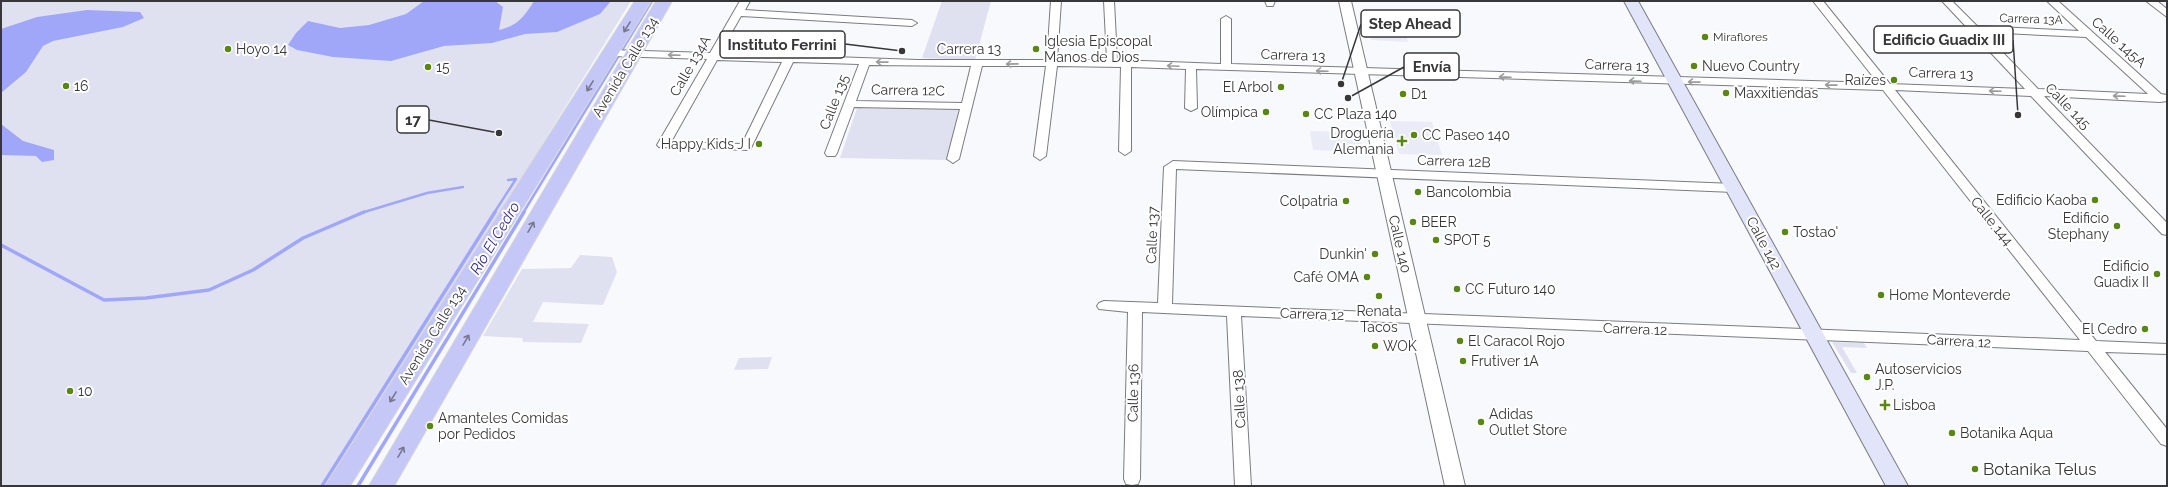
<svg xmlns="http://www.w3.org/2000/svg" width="2168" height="487" font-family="Raleway,sans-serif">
	<rect width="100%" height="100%" fill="#f8f9fd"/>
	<g fill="#e9ebf6">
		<path d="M1369,28L1404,29L1408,42L1371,40Z"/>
		<path d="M1390,121L1432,122L1442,155L1399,154Z"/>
		<path d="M1310,131L1360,133L1363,152L1313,150Z"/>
	</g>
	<g fill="#dfe1f1">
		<path d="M1,1H631L414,351L326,486H1Z"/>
		<path d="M942,1H991L975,60L922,58Z"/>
		<path d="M858,105L961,108L947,160L840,158Z"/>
		<path d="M580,255L612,257L617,272L603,305L543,302L533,322L589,324L581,343L523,342L522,338L483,336L522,269L571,268Z"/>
		<path d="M1832,342L1864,343L1867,348L1842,347L1857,373H1851Z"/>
		<path d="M772,357L768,369L734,370L739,358Z"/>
	</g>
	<g fill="#a0a7f9">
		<path d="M424,1H495L503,7L499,30C517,26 524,17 534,1H611L600,14L557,32L525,34L492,43L444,46L391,61L333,57L297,50L288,45L296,33L308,21L340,28L369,25L406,14Z"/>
		<path d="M87,10L140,12L144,18L123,27L53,41L43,46L26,72L1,93V29L37,17Z"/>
		<path d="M1,124L23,141L54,150V160L42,162L36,156L1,155Z"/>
	</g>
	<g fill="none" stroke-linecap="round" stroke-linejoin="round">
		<g stroke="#a0a7f9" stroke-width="2.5">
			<path d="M361,213L427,193L463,187"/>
			<path d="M494,213L516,179L508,180"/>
			<path d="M523,213L652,1"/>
		</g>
		<g stroke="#a0a7f9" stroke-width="3.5">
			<path d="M1,245L104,300L146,298L209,290L253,270L303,238L364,212"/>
			<path d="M322,486L495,212"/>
			<path d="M358,486L524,212"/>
		</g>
		<g stroke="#7b7c80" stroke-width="2">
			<g id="minor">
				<path d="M740,1H750L745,10L912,20L917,23L912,26L741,16L720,53L918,60H1047L1051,1H1061L1057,60H1107L1104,1H1114L1117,60L1221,64V19L1226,16L1231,19V64L1878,83L1813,1H1823L1890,84L2025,89L1942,1H1952L1977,26L2079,31L2047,1H2058L2161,94L2167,95V101L2160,102L2044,96L2167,223V235L2162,234L2031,96L1895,90L2096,341L2167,344V354L2105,352L2167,429V446L2161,444L2088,351L1241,316L1251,486H1235L1227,316L1142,312L1140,479L1138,484L1132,485L1126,484L1124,479L1128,312L1099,309L1097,306L1099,303L1104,301L1158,303L1164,167L1173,161L1734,184L1740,188L1734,192L1176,169L1172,304L2080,340L1883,90L1196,69L1197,108L1191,111L1185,108L1186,69L1131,67V151L1125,155L1119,151L1121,67L1057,66L1046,156L1040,160L1034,156L1046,66H982L959,159L953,163L947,159L960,109L854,107L837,153L835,156H827L825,153L859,64L793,62L750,150L659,147L657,145L707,59L610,56L605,53L610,50L710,53ZM1983,32L2086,37L2148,94L2038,89ZM717,60L782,62L742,144L671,142ZM869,65L971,66L962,103L856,101Z"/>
				<path d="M1265,1H1275L1273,6H1267Z"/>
				<path d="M2146,1H2157L2167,9V17Z"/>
			</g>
		</g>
		<g stroke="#7b7c80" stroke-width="2">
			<path id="tertiary" d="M1339,1H1351L1465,486H1445Z"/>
		</g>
		<g stroke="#7b7c80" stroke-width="2">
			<path id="secondary" d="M1624,1H1638L1908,486H1886Z"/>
		</g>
		<g stroke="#d7d7d7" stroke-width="2">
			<g id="primary">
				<path d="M635,1H651L350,486H325Z"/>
				<path d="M656,1H672L394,486H369Z"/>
			</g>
		</g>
		<use href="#minor" fill="#fff" fill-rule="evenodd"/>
		<use href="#tertiary" fill="#fff" fill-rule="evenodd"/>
		<use href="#secondary" fill="#e2e4fa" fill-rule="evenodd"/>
		<use href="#primary" fill="#c5c8f6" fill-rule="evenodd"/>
	</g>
	<defs><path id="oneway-shaft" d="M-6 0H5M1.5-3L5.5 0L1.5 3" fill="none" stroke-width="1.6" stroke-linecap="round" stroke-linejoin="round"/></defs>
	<g stroke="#77788e">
		<use href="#oneway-shaft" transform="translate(627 27) rotate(122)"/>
		<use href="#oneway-shaft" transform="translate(590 86) rotate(122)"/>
		<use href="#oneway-shaft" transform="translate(531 227) rotate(-60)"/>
		<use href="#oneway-shaft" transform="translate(466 340) rotate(-60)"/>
		<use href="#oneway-shaft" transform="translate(393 397) rotate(122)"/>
		<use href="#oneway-shaft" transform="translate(401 452) rotate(-60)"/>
	</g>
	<g stroke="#9b9b9c">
		<use href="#oneway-shaft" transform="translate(674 55) rotate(-178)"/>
		<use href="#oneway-shaft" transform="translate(882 62) rotate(-179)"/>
		<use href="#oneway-shaft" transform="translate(1012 64) rotate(179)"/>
		<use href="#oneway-shaft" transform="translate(1173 66) rotate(-177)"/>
		<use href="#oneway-shaft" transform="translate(1322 71) rotate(-178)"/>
		<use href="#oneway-shaft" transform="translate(1505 77) rotate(-178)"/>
		<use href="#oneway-shaft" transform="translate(1635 81) rotate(-178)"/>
		<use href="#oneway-shaft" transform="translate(1694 82) rotate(-179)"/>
		<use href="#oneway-shaft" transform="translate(1831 85) rotate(-179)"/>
		<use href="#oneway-shaft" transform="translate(1995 91) rotate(-178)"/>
		<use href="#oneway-shaft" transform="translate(2119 96) rotate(-178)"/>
	</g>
	<g fill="#5a8614" stroke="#fff" stroke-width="1.5">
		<circle cx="1705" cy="37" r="4"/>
		<circle cx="228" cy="49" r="4"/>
		<circle cx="1036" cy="49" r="4"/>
		<circle cx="1694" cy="66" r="4"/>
		<circle cx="428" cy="67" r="4"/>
		<circle cx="1894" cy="80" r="4"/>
		<circle cx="66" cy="86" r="4"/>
		<circle cx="1281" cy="87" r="4"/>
		<circle cx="1726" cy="93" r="4"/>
		<circle cx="1403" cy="94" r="4"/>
		<circle cx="1266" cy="112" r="4"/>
		<circle cx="1306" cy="114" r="4"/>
		<circle cx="1414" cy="135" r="4"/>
		<path d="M1400 135h4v4h4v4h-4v4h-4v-4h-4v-4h4z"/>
		<circle cx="759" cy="144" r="4"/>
		<circle cx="1418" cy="192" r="4"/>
		<circle cx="2095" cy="200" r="4"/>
		<circle cx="1346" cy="201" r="4"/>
		<circle cx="1413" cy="222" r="4"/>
		<circle cx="2117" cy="226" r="4"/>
		<circle cx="1785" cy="232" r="4"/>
		<circle cx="1436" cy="240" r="4"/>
		<circle cx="1375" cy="254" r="4"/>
		<circle cx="2157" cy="274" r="4"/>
		<circle cx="1367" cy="277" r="4"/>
		<circle cx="1457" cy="289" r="4"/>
		<circle cx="1881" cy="295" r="4"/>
		<circle cx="1379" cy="296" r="4"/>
		<circle cx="2145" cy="329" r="4"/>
		<circle cx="1460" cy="341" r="4"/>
		<circle cx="1375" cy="346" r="4"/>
		<circle cx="1463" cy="361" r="4"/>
		<circle cx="1867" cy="377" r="4"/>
		<circle cx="70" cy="391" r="4"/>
		<path d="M1883 399h4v4h4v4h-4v4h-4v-4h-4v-4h4z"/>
		<circle cx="1481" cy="422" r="4"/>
		<circle cx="430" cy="426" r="4"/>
		<circle cx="1952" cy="433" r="4"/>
		<circle cx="1975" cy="469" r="4"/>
	</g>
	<g text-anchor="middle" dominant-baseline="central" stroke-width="4" stroke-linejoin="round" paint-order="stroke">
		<g font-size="12" fill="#373739" stroke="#fff">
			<text transform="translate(2031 19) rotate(2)">Carrera 13A</text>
		</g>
		<g font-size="12" fill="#373739" stroke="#fff" text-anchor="start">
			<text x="1713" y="37">Miraflores</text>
		</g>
		<g font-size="14" fill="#373739" stroke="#fff" text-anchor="start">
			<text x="1044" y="41">Iglesia Episcopal<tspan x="1044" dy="16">Manos de Dios</tspan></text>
			<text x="236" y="49">Hoyo 14</text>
			<text x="1702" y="66">Nuevo Country</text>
			<text x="436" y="67">15</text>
			<text x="1886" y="80" text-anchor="end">Raízes</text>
			<text x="74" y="86">16</text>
			<text x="1273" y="87" text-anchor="end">El Arbol</text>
			<text x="1734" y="93">Maxxitiendas</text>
			<text x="1411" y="94">D1</text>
			<text x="1258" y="112" text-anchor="end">Olímpica</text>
			<text x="1314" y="114">CC Plaza 140</text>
			<text x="1394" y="133" text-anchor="end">Droguería<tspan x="1394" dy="16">Alemania</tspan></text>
			<text x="1422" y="135">CC Paseo 140</text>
			<text x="751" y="144" text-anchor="end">Happy Kids J I</text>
			<text x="1426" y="192">Bancolombia</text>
			<text x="2087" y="200" text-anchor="end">Edificio Kaoba</text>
			<text x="1338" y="201" text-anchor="end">Colpatria</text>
			<text x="2109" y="218" text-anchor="end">Edificio<tspan x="2109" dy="16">Stephany</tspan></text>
			<text x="1421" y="222">BEER</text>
			<text x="1793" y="232">Tostao'</text>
			<text x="1444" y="240">SPOT 5</text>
			<text x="1367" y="254" text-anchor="end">Dunkin'</text>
			<text x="2149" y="266" text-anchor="end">Edificio<tspan x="2149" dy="16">Guadix II</tspan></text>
			<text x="1359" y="277" text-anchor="end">Café OMA</text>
			<text x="1465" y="289">CC Futuro 140</text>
			<text x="1889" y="295">Home Monteverde</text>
			<text x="1379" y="311" text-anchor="middle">Renata<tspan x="1379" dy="16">Tacos</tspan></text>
			<text x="2137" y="329" text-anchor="end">El Cedro</text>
			<text x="1468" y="341">El Caracol Rojo</text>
			<text x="1383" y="346">WOK</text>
			<text x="1471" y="361">Frutiver 1A</text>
			<text x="1875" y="369">Autoservicios<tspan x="1875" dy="16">J.P.</tspan></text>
			<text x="78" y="391">10</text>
			<text x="1893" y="405">Lisboa</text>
			<text x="1489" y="414">Adidas<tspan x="1489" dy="16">Outlet Store</tspan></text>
			<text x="438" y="418">Amanteles Comidas<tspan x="438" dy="16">por Pedidos</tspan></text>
			<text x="1960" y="433">Botanika Aqua</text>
		</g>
		<g font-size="14" fill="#373739" stroke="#fff">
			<text transform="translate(2119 42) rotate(42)">Calle 145A</text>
			<text x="969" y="49">Carrera 13</text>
			<text transform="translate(1293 55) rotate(2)">Carrera 13</text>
			<text transform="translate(1617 65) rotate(2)">Carrera 13</text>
			<text transform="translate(690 66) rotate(-60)">Calle 134A</text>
			<text transform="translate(625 67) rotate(-59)">Avenida Calle 134</text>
			<text transform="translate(1941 73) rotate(2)">Carrera 13</text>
			<text transform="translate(908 90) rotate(1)">Carrera 12C</text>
			<text transform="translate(834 102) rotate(-69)">Calle 135</text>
			<text transform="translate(2068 106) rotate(46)">Calle 145</text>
			<text transform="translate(1454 161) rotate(2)">Carrera 12B</text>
			<text transform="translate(1992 221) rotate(51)">Calle 144</text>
			<text transform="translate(1152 235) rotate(-88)">Calle 137</text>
			<text transform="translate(1764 243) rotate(62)">Calle 142</text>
			<text transform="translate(1400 244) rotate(77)">Calle 140</text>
			<text transform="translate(1312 314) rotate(2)">Carrera 12</text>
			<text transform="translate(1635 329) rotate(2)">Carrera 12</text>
			<text transform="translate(432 335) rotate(-58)">Avenida Calle 134</text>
			<text transform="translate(1959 341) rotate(3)">Carrera 12</text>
			<text transform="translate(1133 393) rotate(-89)">Calle 136</text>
			<text transform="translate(1239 399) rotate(-93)">Calle 138</text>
		</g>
		<g font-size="15" font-style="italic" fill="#342c89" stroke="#fff">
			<text transform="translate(495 238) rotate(-59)">Río El Cedro</text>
		</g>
		<g font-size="17" fill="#373739" stroke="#fff" text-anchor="start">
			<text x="1983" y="469">Botanika Telus</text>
		</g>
	</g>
	<path fill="none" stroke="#373739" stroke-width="1.5" d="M1341 84L1361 24M2018 115L2013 40M902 51L845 44M1348 98L1404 67M499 133L429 120"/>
	<g fill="#373739" stroke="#fff" stroke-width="1.5">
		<circle cx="1341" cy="84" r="4"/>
		<circle cx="2018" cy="115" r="4"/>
		<circle cx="902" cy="51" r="4"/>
		<circle cx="1348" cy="98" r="4"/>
		<circle cx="499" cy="133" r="4"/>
	</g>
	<g fill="#fff" stroke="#373739" stroke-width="1.5">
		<rect x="1361" y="10" width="99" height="27" rx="4"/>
		<rect x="1874" y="26" width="139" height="27" rx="4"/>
		<rect x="720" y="31" width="125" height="27" rx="4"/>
		<rect x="1404" y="53" width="55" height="27" rx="4"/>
		<rect x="397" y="106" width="32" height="27" rx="4"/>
	</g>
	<g font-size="15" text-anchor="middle" font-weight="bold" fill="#373739">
		<text x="1410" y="29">Step Ahead</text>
		<text x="1944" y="45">Edificio Guadix III</text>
		<text x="782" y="50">Instituto Ferrini</text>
		<text x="1432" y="72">Envía</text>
		<text x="413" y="125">17</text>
	</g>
	<rect width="2168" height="487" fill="none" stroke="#373739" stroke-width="4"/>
</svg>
